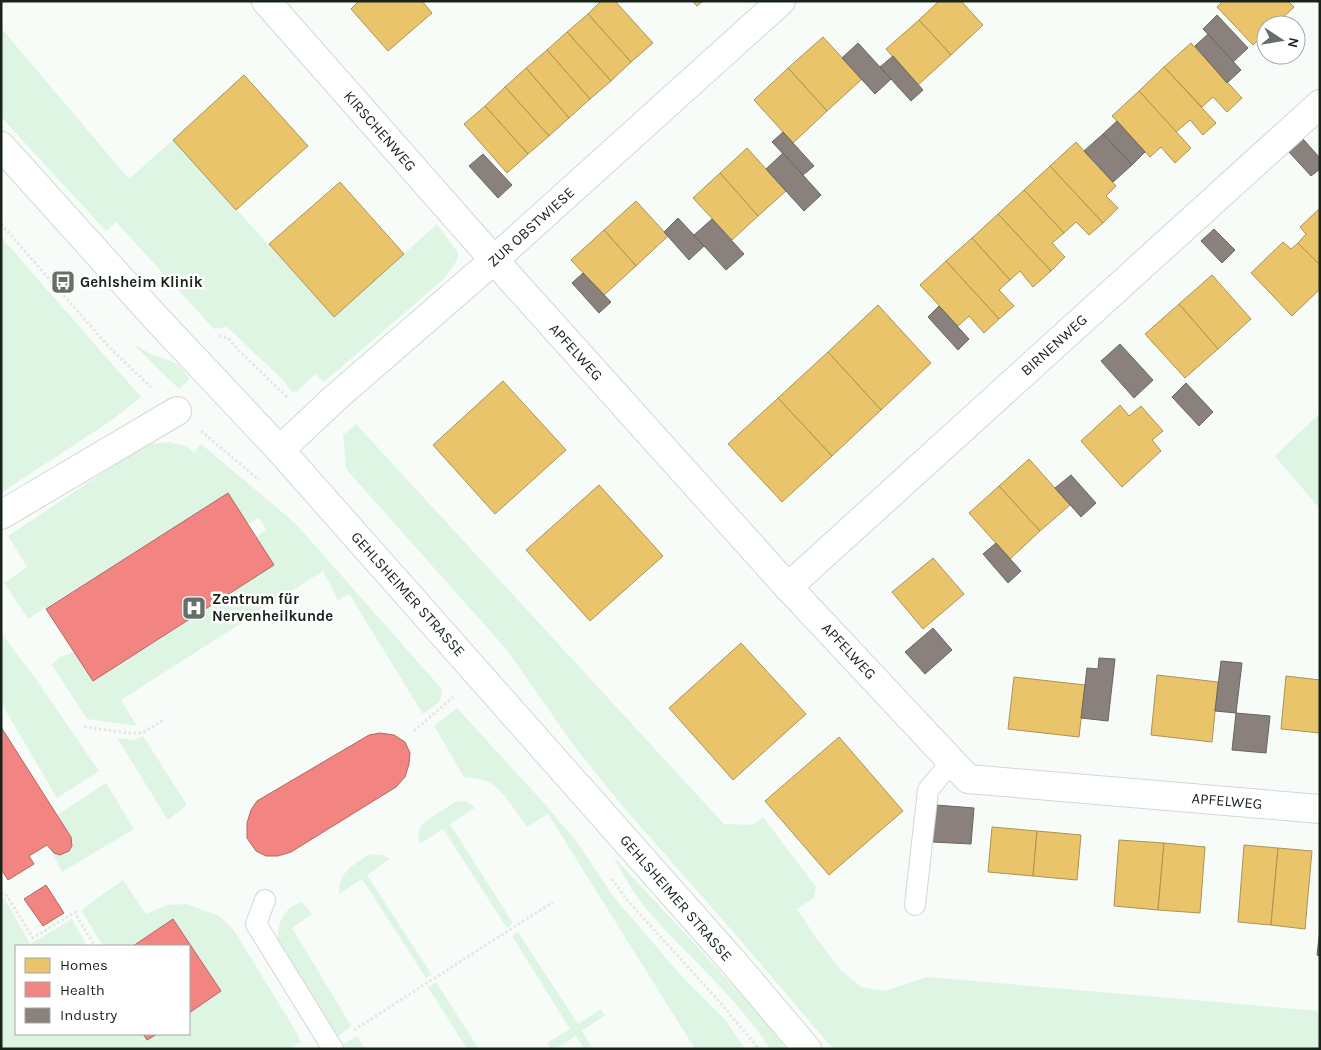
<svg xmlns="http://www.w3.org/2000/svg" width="1321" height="1050" font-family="Karla,sans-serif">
	<rect width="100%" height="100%" fill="#f8fcf9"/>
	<g fill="#def5e4">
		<path d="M1,28L129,179L173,140C226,199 281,257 334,317L437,224L458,253L457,260L444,279L324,382L315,374L298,391L292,392L284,381L227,327L214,329L116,222L106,231L1,117Z"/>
		<path d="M1,237L141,397L112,420L1,493Z"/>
		<path d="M133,344L149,353L176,363L183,370L190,379L179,389Z"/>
		<path d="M1320,413V509L1275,456Z"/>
		<path d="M356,424L724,824L753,825L763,817L816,887L814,898L797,909L819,942L841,970L861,987L885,991L927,977L1320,1011V1049H833L736,935L625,809L574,746L507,650L346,469L343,435Z"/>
		<path d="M169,442L186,446L194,453L201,444L295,523L441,688C445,702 433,706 423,714L349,594L338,600L323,571L121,700L137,726L87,719L52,665L59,657L74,652L93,681L274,565L256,537L266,530L259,518L248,524L228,493L28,619L4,583L27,567L8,536L134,452L151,444Z"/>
		<path d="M1,633L33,675L99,771L57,798L1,703Z"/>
		<path d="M457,708L544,803L577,842L613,896L678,972L727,1022L745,1049H695L548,814L527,827C518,815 502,788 488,782C481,779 472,778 464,777L434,726Z"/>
		<path d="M143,736L187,805L168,820L117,738L135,740Z"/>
		<path d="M106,783L134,829L62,872L52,853C62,853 65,856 72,846L71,837L57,815Z"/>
		<path d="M464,801L470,804L475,808L450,824L513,923L507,928L443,829L420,844L418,836L420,828L424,822L455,802Z"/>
		<path d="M370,854L382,855L390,859L367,875L432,975L426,978L362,879L339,894C339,871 353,865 370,854Z"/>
		<path d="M613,856L682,930L767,1023L786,1049H770C737,997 688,957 648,911C634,894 623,875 613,856Z"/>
		<path d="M123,880L146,914L167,905L187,904L219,916L233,929L294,1028L301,1042L289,1049H1V897L4,898L8,904L30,944L72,919L87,946H16V1034H143L147,1040L157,1034H189V1013L221,991L173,920L133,946H103L81,910Z"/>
		<path d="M302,902L312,914L292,928L351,1026L336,1038L278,944C277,933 279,918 288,910C291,906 297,904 302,902Z"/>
		<path d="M518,932L578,1024L601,1009L605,1015L582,1031L593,1049H584L576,1036L555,1049H550L547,1043L570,1029L512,936Z"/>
		<path d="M436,982L479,1049H467L428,987Z"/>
		<path d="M357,1036L365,1049H342L340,1046Z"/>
	</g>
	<g fill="#e9c46a" stroke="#aa9452">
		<path d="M359,1H422L432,13L388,51L351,9Z"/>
		<path d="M601,1H615L653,43L631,62L588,14Z"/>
		<path d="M692,1H703L697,6Z"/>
		<path d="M939,1H961L983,25L951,55L919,20Z"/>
		<path d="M1223,1H1288L1294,7L1275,25H1266V33L1253,45L1217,7Z"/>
		<path d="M588,14L631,62L611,81L567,32Z"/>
		<path d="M919,20L951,55L918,85L886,49Z"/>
		<path d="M567,32L611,81L590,99L547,50Z"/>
		<path d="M823,37L862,79L827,111L788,68Z"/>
		<path d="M1191,43L1242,98L1227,112L1213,97L1202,107L1164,67Z"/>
		<path d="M547,50L590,99L569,118L526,68Z"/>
		<path d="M1164,67L1216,123L1203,135L1190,120L1176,132L1139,91Z"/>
		<path d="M526,68L569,118L549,136L505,87Z"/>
		<path d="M788,68L827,111L793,143L754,100Z"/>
		<path d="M244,75L308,146L236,210L173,140Z"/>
		<path d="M505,87L549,136L528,154L485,106Z"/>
		<path d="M1139,91L1191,148L1175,163L1161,147L1150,157L1112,116Z"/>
		<path d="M485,106L528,154L507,173L464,124Z"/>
		<path d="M1076,142L1116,186L1106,196L1118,208L1103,223L1050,166Z"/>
		<path d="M747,148L786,191L758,216L720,173Z"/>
		<path d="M1050,166L1103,223L1089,235L1076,222L1064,233L1024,190Z"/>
		<path d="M720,173L758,216L732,240L693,198Z"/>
		<path d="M340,182L404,254L334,317L269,244Z"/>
		<path d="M1024,190L1064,233L1052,243L1065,257L1051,271L998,214Z"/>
		<path d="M636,201L668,236L636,266L604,230Z"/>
		<path d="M1320,208V265L1298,243L1306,234L1300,227Z"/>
		<path d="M998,214L1051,271L1033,287L1020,271L1010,280L972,238Z"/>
		<path d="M604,230L636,266L604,295L571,260Z"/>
		<path d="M972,238L1010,280L999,290L1014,306L999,319L946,261Z"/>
		<path d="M1283,242L1291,249L1298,243L1320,265V281L1318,282L1320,284V289L1292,316L1251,273Z"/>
		<path d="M946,261L999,319L984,333L969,316L958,326L920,285Z"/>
		<path d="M1212,275L1251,319L1218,349L1179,304Z"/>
		<path d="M1179,304L1218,349L1185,378L1145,334Z"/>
		<path d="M878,305L931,363L881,410L828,352Z"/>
		<path d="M828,352L881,410L832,456L778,398Z"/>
		<path d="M503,381L566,450L495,514L433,445Z"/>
		<path d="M778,398L832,456L782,502L728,444Z"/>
		<path d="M1120,405L1129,416L1141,406L1163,431L1152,440L1161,451L1122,487L1081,441Z"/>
		<path d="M1029,459L1070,505L1040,531L999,486Z"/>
		<path d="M599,485L663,556L590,621L526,550Z"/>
		<path d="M999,486L1040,531L1010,559L969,513Z"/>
		<path d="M933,558L964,594L923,629L892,592Z"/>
		<path d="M741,643L806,714L733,780L669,708Z"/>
		<path d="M1157,675L1218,682L1212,742L1151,735Z"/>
		<path d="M1286,676L1320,680V733L1281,729Z"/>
		<path d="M1014,677L1085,685L1079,737L1008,729Z"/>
		<path d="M839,737L903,811L829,875L765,801Z"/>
		<path d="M992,827L1037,831L1033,876L988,872Z"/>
		<path d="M1037,831L1081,835L1077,880L1033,876Z"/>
		<path d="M1119,840L1164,843L1158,910L1114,906Z"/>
		<path d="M1164,843L1205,847L1200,913L1158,910Z"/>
		<path d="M1244,845L1278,848L1271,925L1238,922Z"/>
		<path d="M1278,848L1312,851L1305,929L1271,925Z"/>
	</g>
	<g fill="#f28482" stroke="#b16763">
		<path d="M228,493L274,565L93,681L46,609Z"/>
		<path d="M1,727L71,837L72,846L69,851L60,855L54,853L47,845L29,856L34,864L8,880L1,869Z"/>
		<path d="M380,733L394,735L405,742L410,753L409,764L405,777L396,787L291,852L278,856H266L256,851L247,838V823L251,810L257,801L369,735Z"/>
		<path d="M46,885L64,913L43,926L24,899Z"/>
		<path d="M173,919L221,991L189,1013V946H133Z"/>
		<path d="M143,1034H157L147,1040Z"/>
	</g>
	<g fill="#8a817c" stroke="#68655f">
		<path d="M1217,15L1248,48L1233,62L1203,29Z"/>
		<path d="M1208,34L1241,70L1227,83L1195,46Z"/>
		<path d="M858,43L891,79L875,94L842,58Z"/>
		<path d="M893,56L923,90L911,101L880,67Z"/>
		<path d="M1117,121L1145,152L1132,165L1103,134Z"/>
		<path d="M783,132L814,166L803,175L772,142Z"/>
		<path d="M1103,134L1132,165L1113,182L1084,151Z"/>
		<path d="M1303,139L1320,158V169L1311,176L1289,152Z"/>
		<path d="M783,153L821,195L804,211L766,169Z"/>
		<path d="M483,154L512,185L498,198L469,166Z"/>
		<path d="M678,218L704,246L689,260L664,232Z"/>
		<path d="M712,219L744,254L726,270L694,235Z"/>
		<path d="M1214,229L1235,250L1222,263L1201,241Z"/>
		<path d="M583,273L611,302L599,313L572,283Z"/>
		<path d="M939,306L969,339L958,350L928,317Z"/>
		<path d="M1120,344L1153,380L1134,398L1101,361Z"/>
		<path d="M1186,383L1213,412L1199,426L1172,397Z"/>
		<path d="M1071,475L1096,503L1081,517L1055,488Z"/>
		<path d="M996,543L1021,571L1008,583L983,554Z"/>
		<path d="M933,628L952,650L925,674L905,652Z"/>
		<path d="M1099,658L1115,659L1108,721L1081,718L1087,668L1098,669Z"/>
		<path d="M1221,661L1242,663L1236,713L1215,711Z"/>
		<path d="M1236,713L1270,716L1266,753L1232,750Z"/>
		<path d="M936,805L974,808L971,844L933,842Z"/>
		<path d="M1320,929V956L1317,955Z"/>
	</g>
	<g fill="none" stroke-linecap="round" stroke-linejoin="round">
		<g stroke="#d1d9d3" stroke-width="22">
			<g id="service">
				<path d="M265,900L256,924L333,1049"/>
				<path d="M915,905L928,790L952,761"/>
			</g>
		</g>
		<g stroke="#d1d9d3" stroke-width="30">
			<path id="pedestrian" d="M1,515L177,411"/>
		</g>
		<g stroke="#d1d9d3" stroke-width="30">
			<g id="minor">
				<path d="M266,1L494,260L788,587L968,779L1320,809"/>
				<path d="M280,450L334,399L494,260L781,1"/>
				<path d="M788,587L1320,104"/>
			</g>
		</g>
		<g stroke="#d1d9d3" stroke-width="30">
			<path id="tertiary" d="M1,146L155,317L280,450L735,964L807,1049"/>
		</g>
		<g stroke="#e5e6e5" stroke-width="3" stroke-dasharray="2.5 2.5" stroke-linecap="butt">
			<path d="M1,224L109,347L151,387"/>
			<path d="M219,336L228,338L240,352L288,398"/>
			<path d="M201,431L259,480"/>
			<path d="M84,727L128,733H142L165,719"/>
			<path d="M414,731L453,697"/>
			<path d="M612,879L627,900L718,1000L759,1049"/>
			<path d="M1,892L7,896L33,938L75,912L80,922L95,946"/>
			<path d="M354,1030L553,902"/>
		</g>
		<use href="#service" stroke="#fefffe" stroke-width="20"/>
		<use href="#pedestrian" stroke="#fefffe" stroke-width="28"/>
		<use href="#minor" stroke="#fefffe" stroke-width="28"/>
		<use href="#tertiary" stroke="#fefffe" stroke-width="28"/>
	</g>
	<defs>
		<g id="bus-square" transform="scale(1.25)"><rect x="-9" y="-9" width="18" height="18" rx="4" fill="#667069" stroke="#fff"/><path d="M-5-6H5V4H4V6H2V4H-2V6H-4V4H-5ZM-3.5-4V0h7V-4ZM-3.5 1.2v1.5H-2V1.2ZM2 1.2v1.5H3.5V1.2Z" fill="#fff"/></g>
		<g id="hospital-square" transform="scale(1.25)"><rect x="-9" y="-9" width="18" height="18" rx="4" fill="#667069" stroke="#fff"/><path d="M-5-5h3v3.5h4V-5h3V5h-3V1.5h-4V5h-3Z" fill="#fff"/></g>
	</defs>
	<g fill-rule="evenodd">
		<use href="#bus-square" x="63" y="282"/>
		<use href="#hospital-square" x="194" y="608"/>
	</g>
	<g text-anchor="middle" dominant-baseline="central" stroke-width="5" stroke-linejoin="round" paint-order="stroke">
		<g font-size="15" fill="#18241b" stroke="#fff">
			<text transform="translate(380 131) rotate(49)">KIRSCHENWEG</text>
			<text transform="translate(531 227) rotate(-42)">ZUR OBSTWIESE</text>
			<text transform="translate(1054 345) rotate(-42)">BIRNENWEG</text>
			<text transform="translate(576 352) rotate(48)">APFELWEG</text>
			<text transform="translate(408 594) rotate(48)">GEHLSHEIMER STRASSE</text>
			<text transform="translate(849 651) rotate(47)">APFELWEG</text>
			<text transform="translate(1227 801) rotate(5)">APFELWEG</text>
			<text transform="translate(676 898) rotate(49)">GEHLSHEIMER STRASSE</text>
		</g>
		<g font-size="15" font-weight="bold" fill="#18241b" stroke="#fff" text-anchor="start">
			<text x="80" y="282">Gehlsheim Klinik</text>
			<text x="212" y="599">Zentrum für<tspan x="212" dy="17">Nervenheilkunde</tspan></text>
		</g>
	</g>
	<rect width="1321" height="1050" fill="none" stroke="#18241b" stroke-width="5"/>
	<rect x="15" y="945" width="175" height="90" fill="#ffffff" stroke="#a3a7a4"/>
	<rect x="25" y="958" width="25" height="15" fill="#e9c46a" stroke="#a3a7a4"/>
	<text x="60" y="970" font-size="15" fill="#18241b">Homes</text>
	<rect x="25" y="982" width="25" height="15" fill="#f28482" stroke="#a3a7a4"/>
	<text x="60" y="995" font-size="15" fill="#18241b">Health</text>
	<rect x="25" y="1008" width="25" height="15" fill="#8a817c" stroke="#a3a7a4"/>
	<text x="60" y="1020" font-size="15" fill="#18241b">Industry</text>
	<g transform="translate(1281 40) rotate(102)"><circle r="24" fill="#ffffff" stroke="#a3a7a4"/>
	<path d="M0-4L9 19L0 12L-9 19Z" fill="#667069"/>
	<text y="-8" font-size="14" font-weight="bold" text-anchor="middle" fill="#18241b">N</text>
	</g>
</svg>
